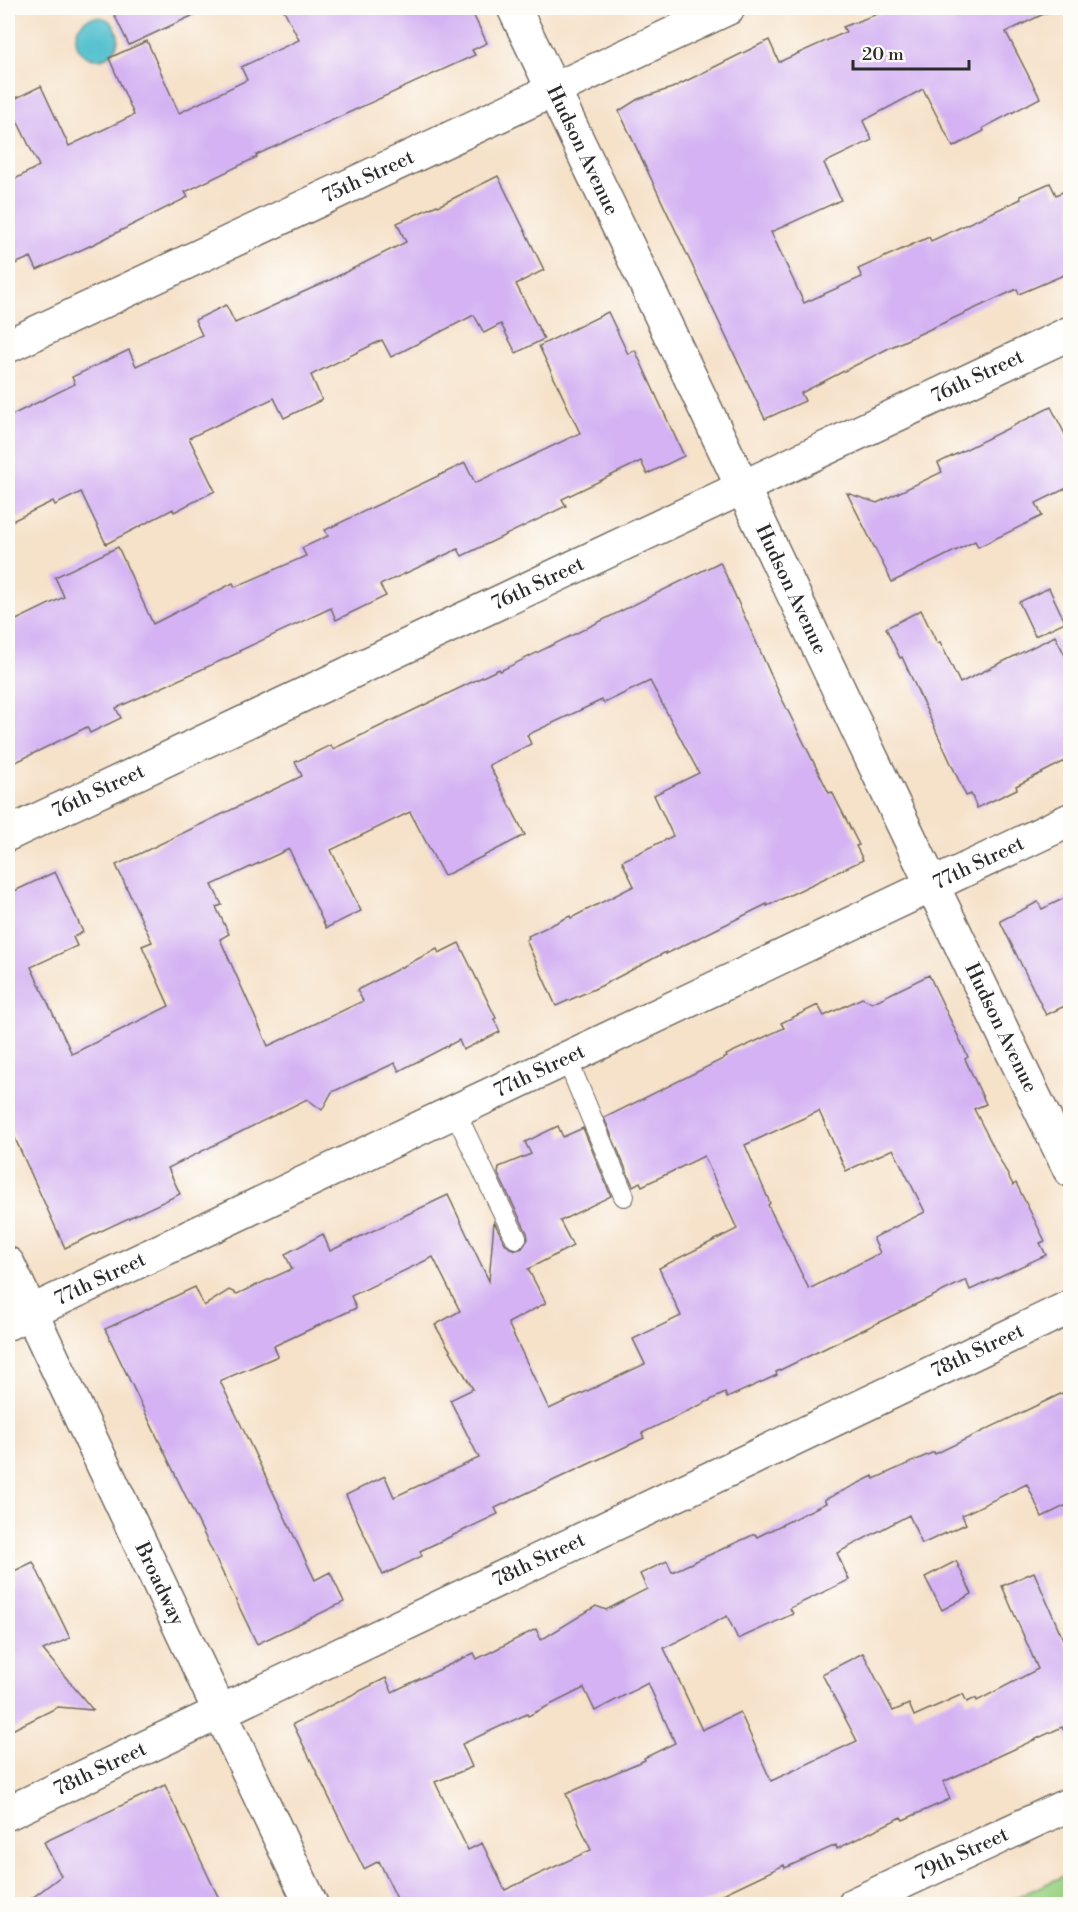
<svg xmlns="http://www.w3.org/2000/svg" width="1078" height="1912" font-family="'Libre Bodoni',serif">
	<rect width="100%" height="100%" fill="#fdfcf7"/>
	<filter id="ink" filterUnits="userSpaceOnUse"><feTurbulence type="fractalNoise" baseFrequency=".0167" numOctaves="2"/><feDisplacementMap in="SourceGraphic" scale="12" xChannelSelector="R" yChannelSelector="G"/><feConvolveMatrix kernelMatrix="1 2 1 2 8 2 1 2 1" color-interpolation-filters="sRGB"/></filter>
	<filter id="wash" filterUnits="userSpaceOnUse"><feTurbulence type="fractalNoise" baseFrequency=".008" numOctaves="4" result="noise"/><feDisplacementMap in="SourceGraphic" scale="24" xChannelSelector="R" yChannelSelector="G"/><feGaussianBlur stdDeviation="1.35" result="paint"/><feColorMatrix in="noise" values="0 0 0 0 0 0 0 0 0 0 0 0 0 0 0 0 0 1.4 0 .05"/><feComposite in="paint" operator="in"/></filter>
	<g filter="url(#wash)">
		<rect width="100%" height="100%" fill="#f6e1c9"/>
		<path fill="#9cd385" stroke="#647f58" stroke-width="1.5" d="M1070,1873V1904H1002Z"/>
		<circle fill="#55c1cf" stroke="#40767d" stroke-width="1.5" cx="97" cy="38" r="21"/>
		<g id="blocks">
			<g fill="#d4b2f3" fill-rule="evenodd">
				<path d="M111,8H209L129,45Z"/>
				<path d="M283,8H470L487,43L472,50L475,55L256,155L257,157L185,192L188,197L94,244L37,270L31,257L8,267V183L39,166L8,102L41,86L69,146L134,115L109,58L147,41L179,113L247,80L241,67L299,40Z"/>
				<path d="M893,8H1056L1006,32L1040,98L983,128L984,131L953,147L923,89L863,121L872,140L824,163L841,200L771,232L804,303L862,277L858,269L929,237L931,241L1021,199L1020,196L1050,183L1056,195L1071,188V272L1019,294L1017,289L889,348L801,393L805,401L765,419L619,111L638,99L672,88L769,40L779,62L846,32L843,27Z"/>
				<path d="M498,176L544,270L516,284L544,339L516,353L501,324L484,333L474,315L391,357L382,340L311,375L322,400L284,418L274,398L189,438L215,491L174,512L173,509L106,544L81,492L55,505L53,501L8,523V417L75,384L72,377L129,350L136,366L202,335L195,320L226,305L235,323L330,280L406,242L397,223L437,205L438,206Z"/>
				<path d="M608,312L628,354L635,350L684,456L647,474L641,461L562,499L566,506L462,556L458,549L380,585L386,596L336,620L331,608L239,651L240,652L116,708L121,718L90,733L87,727L8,766V624L64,597L55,577L118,547L153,624L233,583L235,587L306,556L302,548L328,536L325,530L465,463L475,483L580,433L539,346Z"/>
				<path d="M1051,407L1071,446V486L1036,503L1042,516L978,547L975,541L892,582L847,493L877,503L942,472L938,463Z"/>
				<path d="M720,562L780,695L829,793L832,792L859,845L856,846L863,860L767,906V904L666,954V952L601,986L556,1006L526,940L529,938L528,936L570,916L571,918L634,886L622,861L673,836L654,795L699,773L650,681L604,703L602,700L527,735L531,744L489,765L525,835L444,876L410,812L331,850L361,911L326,928L289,849L212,885L222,905L216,907L229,934L220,939L268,1046L363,1001L357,990L437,949L439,953L459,943L496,1018L494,1019L500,1032L463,1050L459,1040L399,1071L395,1063L332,1092L322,1110L307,1099L168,1168L180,1194L65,1248L8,1123V894L55,872L83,932L73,937L77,946L31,967L72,1054L169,1006L142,946L152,942L116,865L302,776L295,762L331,745L333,749L499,669L500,671Z"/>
				<path d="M1049,588L1065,622L1035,636L1019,602Z"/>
				<path d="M921,610L937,643L940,642L960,683L1055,636L1071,667V758L1016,786L1017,789L977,808L971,794L966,796L902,657L900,658L886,628Z"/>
				<path d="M1071,895V1003L1046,1015L1000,921L1038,902L1042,909Z"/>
				<path d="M929,975L968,1057L965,1059L986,1104L974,1109L1013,1185L1016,1183L1045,1241L1040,1243L1046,1255L970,1290L966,1280L776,1372L777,1375L727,1398L725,1393L642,1433L644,1438L495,1508L498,1514L420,1551L422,1556L383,1575L346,1495L385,1476L394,1497L479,1458L450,1400L473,1389L435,1325L460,1311L433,1257L351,1296L356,1308L274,1346L278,1356L220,1381L315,1580L330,1572L344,1602L257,1644L105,1329L195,1287L204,1306L229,1290L237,1294L292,1269L285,1254L323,1234L330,1251L448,1195L489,1281L494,1222L505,1243L510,1248L516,1250L522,1248L528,1239L527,1233L498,1174L499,1167L531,1154L525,1142L558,1126L563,1137L583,1128L611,1196L560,1221L573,1246L528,1269L546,1303L508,1323L549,1409L645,1364L633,1339L681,1316L659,1268L737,1229L704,1156L642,1186L640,1182L633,1186L604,1118L727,1057L726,1055L784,1028L781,1023L818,1005L824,1016L862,998L872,1003ZM819,1111L846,1171L893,1149L925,1212L873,1238L880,1253L809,1289L768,1205L770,1203L745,1145Z"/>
				<path d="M1071,1389V1503L1042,1517L1027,1484L962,1515L966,1524L922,1544L909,1515L837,1553L849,1580L790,1608L793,1614L738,1639L727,1616L664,1648L702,1730L740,1712L771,1781L857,1741L822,1674L863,1653L893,1711L909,1704L914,1716L963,1694L967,1702L976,1698L977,1701L1038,1669L1002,1586L1034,1572L1069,1653L1071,1652V1746L1062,1727L943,1782L950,1799L903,1820L901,1817L837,1849L836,1845L785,1868L784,1865L700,1905H400L379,1861L364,1869L293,1724L386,1678L392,1692L474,1653L477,1659L536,1629L541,1640L596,1606L606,1610L647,1589L640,1574L667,1561L672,1572L755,1534L757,1537L826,1503L824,1500L873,1476L874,1479L934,1452L935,1454ZM648,1683L675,1743L644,1758L645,1760L566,1794L591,1850L505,1890L482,1843L468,1850L435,1782L472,1767L462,1744L527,1714L528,1716L584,1688L595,1711Z"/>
				<path d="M956,1561L972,1594L942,1610L925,1577Z"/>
				<path d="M33,1562L70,1638L43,1650L93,1710L58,1707L8,1732V1574Z"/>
				<path d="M165,1785L222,1905H23L61,1876L44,1842Z"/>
			</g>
		</g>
	</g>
	<g filter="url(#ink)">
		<use href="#blocks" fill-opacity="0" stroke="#726b62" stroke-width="1.5"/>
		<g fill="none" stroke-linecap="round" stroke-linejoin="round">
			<g stroke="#726b62" stroke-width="22">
				<g id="service">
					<path d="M567,1059L624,1196"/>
					<path d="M455,1112C476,1154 494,1196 516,1238"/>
				</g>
			</g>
			<g stroke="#726b62" stroke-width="36">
				<g id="minor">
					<path id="s1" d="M514,8C700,394 881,784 1070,1170"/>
					<path id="s2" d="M8,346L728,8"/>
					<path id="s3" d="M8,834L1070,333"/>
					<path id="s4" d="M8,1323L1070,820"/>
					<path id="s5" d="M8,1813L1070,1307"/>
				</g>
			</g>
			<g stroke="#726b62" stroke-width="36">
				<g id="tertiary">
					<path id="s6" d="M8,1264L311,1904"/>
					<path id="s7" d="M855,1904L1070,1804"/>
				</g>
			</g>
			<use href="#service" stroke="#fff" stroke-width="20"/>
			<use href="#minor" stroke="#fff" stroke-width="33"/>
			<use href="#tertiary" stroke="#fff" stroke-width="33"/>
		</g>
	</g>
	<g text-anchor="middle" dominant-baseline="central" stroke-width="6" stroke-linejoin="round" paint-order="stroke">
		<g font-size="20" fill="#2b2b2b" stroke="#fdfcf7">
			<text stroke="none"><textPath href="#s1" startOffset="158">Hudson Avenue</textPath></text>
			<text stroke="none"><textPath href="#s2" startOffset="398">75th Street</textPath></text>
			<text stroke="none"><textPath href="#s3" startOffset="1072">76th Street</textPath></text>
			<text stroke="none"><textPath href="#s3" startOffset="586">76th Street</textPath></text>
			<text stroke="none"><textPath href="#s1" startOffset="644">Hudson Avenue</textPath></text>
			<text stroke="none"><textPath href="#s3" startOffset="100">76th Street</textPath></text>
			<text stroke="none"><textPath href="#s4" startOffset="1074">77th Street</textPath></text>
			<text stroke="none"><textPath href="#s1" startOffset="1130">Hudson Avenue</textPath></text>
			<text stroke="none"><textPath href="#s4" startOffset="588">77th Street</textPath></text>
			<text stroke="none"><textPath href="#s4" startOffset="102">77th Street</textPath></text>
			<text stroke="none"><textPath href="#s5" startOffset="1074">78th Street</textPath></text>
			<text stroke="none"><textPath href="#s5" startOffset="588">78th Street</textPath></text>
			<text stroke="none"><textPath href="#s6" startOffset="354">Broadway</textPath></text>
			<text stroke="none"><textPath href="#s5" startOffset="102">78th Street</textPath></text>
			<text stroke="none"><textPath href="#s7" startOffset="118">79th Street</textPath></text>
		</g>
	</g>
	<rect width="1078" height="1912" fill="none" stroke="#fdfcf7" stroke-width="30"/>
	<path d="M853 60v9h116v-9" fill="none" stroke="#2b2b2b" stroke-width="3"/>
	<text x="862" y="60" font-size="18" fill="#2b2b2b" stroke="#fdfcf7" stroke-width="4.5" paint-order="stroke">20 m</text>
</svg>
